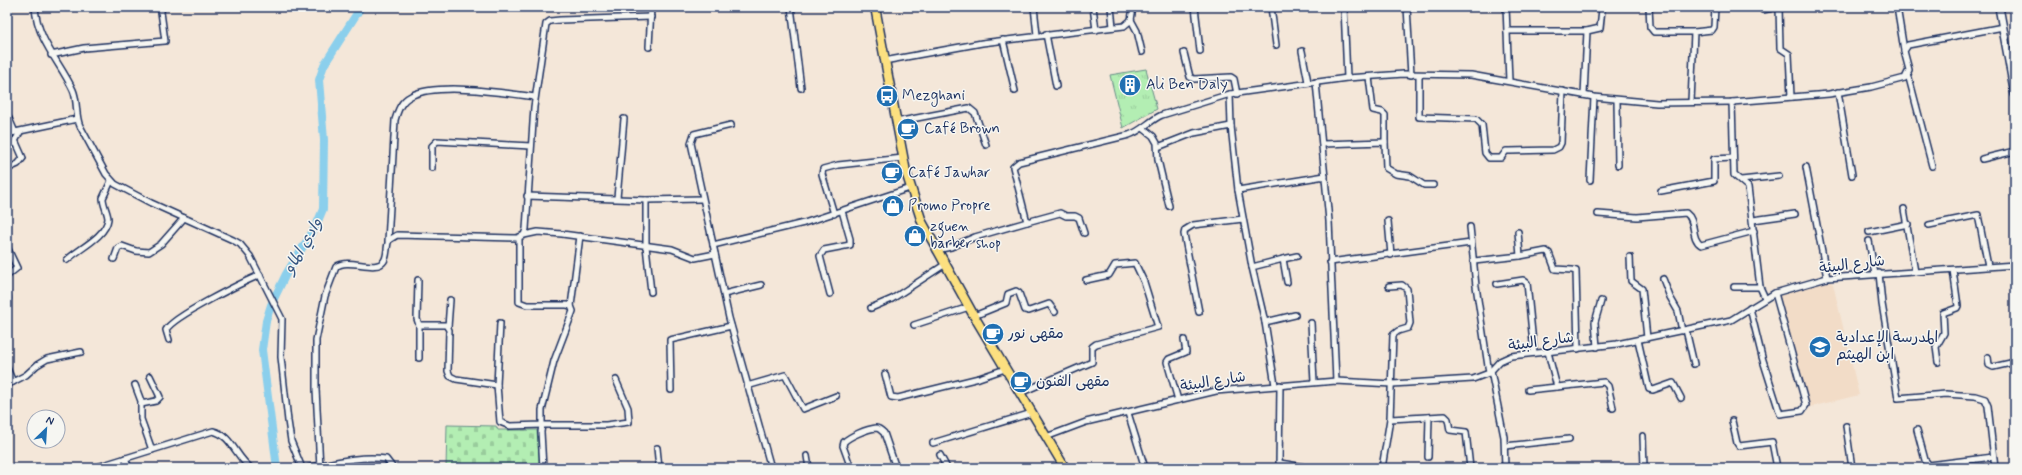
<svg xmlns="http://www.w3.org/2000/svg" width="2022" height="475" font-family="Mynerve,'Playpen Sans Arabic',sans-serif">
	<defs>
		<pattern id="cemetery-stones" width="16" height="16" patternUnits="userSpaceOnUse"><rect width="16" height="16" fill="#b3eeb3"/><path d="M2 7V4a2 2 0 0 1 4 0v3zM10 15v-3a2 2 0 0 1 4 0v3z" fill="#99cc9c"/></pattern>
		<pattern id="park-tufts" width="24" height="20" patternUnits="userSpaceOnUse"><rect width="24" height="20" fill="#b3eeb3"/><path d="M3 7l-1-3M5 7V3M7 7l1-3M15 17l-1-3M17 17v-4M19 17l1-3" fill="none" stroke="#99cc9c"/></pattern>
	</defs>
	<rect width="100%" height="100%" fill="#f4e7d9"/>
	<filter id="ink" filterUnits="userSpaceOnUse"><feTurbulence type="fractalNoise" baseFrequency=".025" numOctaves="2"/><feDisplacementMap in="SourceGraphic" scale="8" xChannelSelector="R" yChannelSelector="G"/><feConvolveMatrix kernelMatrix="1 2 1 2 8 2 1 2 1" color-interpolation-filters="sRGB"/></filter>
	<g filter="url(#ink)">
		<g fill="#f2dcc7">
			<path d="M894,201L900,207L889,211L886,204Z"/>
			<path d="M1829,281L1833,284L1859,395L1810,407L1779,298L1782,293Z"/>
		</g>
		<path fill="url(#cemetery-stones)" stroke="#678e88" d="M447,425L496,426L498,430H537L540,468H446Z"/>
		<path fill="url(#park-tufts)" stroke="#678e88" d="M1146,69L1157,109L1123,128L1110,75Z"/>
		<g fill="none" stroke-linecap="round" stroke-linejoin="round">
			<path stroke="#8bcfec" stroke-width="8" d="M277,468L262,350L266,321L271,305L286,274L316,226L323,209L324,140L319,80L324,65L361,7"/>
			<g stroke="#1b2f5e" stroke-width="8">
				<g id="street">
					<path d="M35,7C37,40 60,62 73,90C78,101 75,115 80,126L106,174L115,184L151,203L233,240L240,244L250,256L282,319L281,357L288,421L291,441L302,468"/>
					<path d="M791,7L801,88"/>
					<path d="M1034,7L1037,35"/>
					<path d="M1093,7L1096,30"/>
					<path d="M1111,7L1113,27"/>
					<path d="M1195,7L1200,51"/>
					<path d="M1271,7L1276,45"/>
					<path d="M1344,7L1347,78"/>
					<path d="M1407,7L1411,75"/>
					<path d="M1506,7L1509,81"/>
					<path d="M1649,7L1650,27L1654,32H1694"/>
					<path d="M1779,7L1780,48L1789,54L1791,97"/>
					<path d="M1897,7L1904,50"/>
					<path d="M1763,10L1778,7"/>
					<path d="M1131,20L1137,31L1142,52"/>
					<path d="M1507,31H1587"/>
					<path d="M1046,34L1056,86"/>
					<path d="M1003,40L1015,91"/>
					<path d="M649,47L651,7"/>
					<path d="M1302,51L1308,82"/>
					<path d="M1184,53L1190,77L1194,79L1231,77L1234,79L1237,94"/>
					<path d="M51,55L84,48L165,41L161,12L162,7"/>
					<path d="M884,61L982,43L1124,26L1131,20L1133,7"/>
					<path d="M1908,74L1932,166"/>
					<path d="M1419,75V117L1476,119L1482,125L1485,153L1489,158H1501L1506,151H1510L1553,150L1559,147L1561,143L1563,91"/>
					<path d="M1369,77L1373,110L1382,112L1385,115V142"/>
					<path d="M1316,82L1329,221L1336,381"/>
					<path d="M1838,92L1852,175"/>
					<path d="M1230,94L1231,126L1238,190L1252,267L1265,322L1275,385"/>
					<path d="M1584,95L1587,31L1600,28L1602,9L1604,7"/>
					<path d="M1617,100L1618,165"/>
					<path d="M1691,102L1694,32L1712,30L1714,27L1715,7"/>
					<path d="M1732,102L1734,175L1748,187L1760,287L1765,298"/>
					<path d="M7,114L15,132L77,119"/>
					<path d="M896,122L969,108L975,113L986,145"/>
					<path d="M731,125L694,134L691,143L729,318L771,468"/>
					<path d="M1143,128L1153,136L1157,143L1158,160L1169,206"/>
					<path d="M7,134L15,132"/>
					<path d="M1322,144L1385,142L1386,168L1396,174L1410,176L1424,185H1433"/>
					<path d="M7,147L14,143L20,132"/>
					<path d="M1158,147L1194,133L1231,126"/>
					<path d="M1982,159L2015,151"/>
					<path d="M1806,167L1827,278"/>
					<path d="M432,168V146L437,141L531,146"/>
					<path d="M7,169L18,164L23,158L15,140"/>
					<path d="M1590,180L1594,97"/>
					<path d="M1741,180L1779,176"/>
					<path d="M1238,190L1325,176"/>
					<path d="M1661,191L1714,181V159L1733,158"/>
					<path d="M527,196L646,200L702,199"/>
					<path d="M617,198L624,119"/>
					<path d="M646,200V246L651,292"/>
					<path d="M1904,209L1915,272"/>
					<path d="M834,214L822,174L823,169L838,165L903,158"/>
					<path d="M1598,214L1637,217L1686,213C1697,221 1690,238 1701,245L1754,231"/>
					<path d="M1753,220L1795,214"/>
					<path d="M1388,221L1391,255"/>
					<path d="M1027,222L1060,213L1066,216H1075L1079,218L1084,233"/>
					<path d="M1929,225L1978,215L1988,266"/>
					<path d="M1470,227L1476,286L1489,373"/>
					<path d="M1518,232L1520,256"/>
					<path d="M1869,232L1908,224"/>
					<path d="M524,235L538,232L562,234L672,249L695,258L715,254"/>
					<path d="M388,241L395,120C398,110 401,101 411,96C438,82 505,93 535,97"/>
					<path d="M1869,241L1875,274"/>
					<path d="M713,245L804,223L910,188"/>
					<path d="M7,247L17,268L7,276"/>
					<path d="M936,250L951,247L975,237L1027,222L1013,167L1019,162L1129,135C1142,131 1150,120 1162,115L1230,94L1347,78L1404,74L1471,75L1594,97L1657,103L1732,102L1829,94L1871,87L1905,78L1909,70L1904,51L1908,45L2003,27"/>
					<path d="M1630,257L1631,281L1642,289L1647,338"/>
					<path d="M114,259L118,248L122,246L136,251L149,252L161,244L184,218"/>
					<path d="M1283,259L1297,256"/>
					<path d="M67,260C78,249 106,237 108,219C108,213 103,205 103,198L111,181"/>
					<path d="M1474,261L1520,256L1546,251L1549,253L1555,269L1572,270L1576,271L1578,349"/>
					<path d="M1330,262L1471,243"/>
					<path d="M1252,267L1283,259L1287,282"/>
					<path d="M1879,273L1882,304L1898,398L1946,394L1975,396L1985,399L1988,406L1995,468"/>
					<path d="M1663,279L1670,297L1678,311L1682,331"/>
					<path d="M418,280L417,319L419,325"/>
					<path d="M1497,284L1523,280L1527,283L1534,353"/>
					<path d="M1734,287H1760"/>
					<path d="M7,294L8,298"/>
					<path d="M724,294L761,285"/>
					<path d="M830,294L820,256L824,250L850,245V239L842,211"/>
					<path d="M571,306L580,236"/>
					<path d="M871,308L892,299L944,265"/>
					<path d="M1750,308L1762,357L1780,414L1802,411L1806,405L1775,293"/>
					<path d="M1199,312L1184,234L1185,230L1193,225L1243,219"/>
					<path d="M974,316L1006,303L1008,294L1016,291L1019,293L1025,310L1029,311L1049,304L1055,312"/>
					<path d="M1265,322L1295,315"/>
					<path d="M500,323L497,385L500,422L510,426L542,425V410L554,361L573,311L571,306L567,305H527L519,302V238"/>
					<path d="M1311,323L1314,382"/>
					<path d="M914,325L969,307"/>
					<path d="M448,327L450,300"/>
					<path d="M1686,330L1694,364"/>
					<path d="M169,340L166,330C172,317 243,282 260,275"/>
					<path d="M1638,340L1649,389L1653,390L1673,383L1681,398"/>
					<path d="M1597,347L1595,322L1601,301"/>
					<path d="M1548,352L1557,387"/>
					<path d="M1988,357L1989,365L1993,367L2015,362"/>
					<path d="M419,358V325H446L449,330L448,371L450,376L456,379L497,385"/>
					<path d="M1938,362L1936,347L1944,333L1943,313L1957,308L1958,306L1953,270"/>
					<path d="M7,368L13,382"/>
					<path d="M1491,371L1504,437L1505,468"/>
					<path d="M885,374L891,397L898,398L979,378L1005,369"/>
					<path d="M7,385L26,375L37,365L47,359L81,352"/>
					<path d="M135,385L141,401V419L152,450"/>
					<path d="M747,386L785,375L803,409L836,396"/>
					<path d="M671,390L670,340L731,326"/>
					<path d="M1528,390L1604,382L1608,386L1613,408"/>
					<path d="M1020,393L1092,362V347L1096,344L1158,327L1144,282L1135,263L1115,265L1109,275L1086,280"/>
					<path d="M1178,400L1167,362L1169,359L1186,352L1184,340"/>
					<path d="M141,404L156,401L160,397L150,376"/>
					<path d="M1128,413L1145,468"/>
					<path d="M1390,419L1445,416L1448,419L1450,430L1466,432L1470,468"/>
					<path d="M1732,421L1737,443L1739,446L1772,442L1777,468"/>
					<path d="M1846,426L1852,468"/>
					<path d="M1917,430L1925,460L1929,465L1993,457"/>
					<path d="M1643,436L1644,468"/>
					<path d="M1046,437L1086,422L1216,391L1336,381L1392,384L1473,379L1489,373L1500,361L1511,356L1617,344L1731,320L1775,293L1827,278L2015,265"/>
					<path d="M933,443L1032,413"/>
					<path d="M1505,446L1569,439"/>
					<path d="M657,448L659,468"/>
					<path d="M940,455L947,468"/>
					<path d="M807,456L809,468"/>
					<path d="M1428,457L1429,417"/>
					<path d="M125,458L129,468"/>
					<path d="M1280,463L1310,468"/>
					<path d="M596,467V468"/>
					<path d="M94,468L213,431C232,435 236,458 251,468"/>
					<path d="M307,468C332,463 360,455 386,459L393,468"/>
					<path d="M320,468L316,389V340L325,296L336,267C348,257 376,273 384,261C388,255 386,246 389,240L397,235L517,238L524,235L526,229L534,107L546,24L550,21L560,20L651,17"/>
					<path d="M543,468L541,432L542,425H606L629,422L628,408L616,380"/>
					<path d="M851,468L843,446L844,442C850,436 867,429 876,428C879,428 882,431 884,433L896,468"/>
					<path d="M1279,468L1280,385"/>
					<path d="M1382,468L1390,419L1393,335L1398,331L1408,328L1410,323L1407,289L1402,285L1389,286"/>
				</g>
			</g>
			<g stroke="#1b2f5e" stroke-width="10">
				<path id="secondary" d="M1999,7L2015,94"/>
			</g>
			<g stroke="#1b2f5e" stroke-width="11">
				<path id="primary" d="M875,7L906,172L922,222L974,316L1065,468"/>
			</g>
			<use href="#street" stroke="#f6f6f2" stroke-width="5"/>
			<use href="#secondary" stroke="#f6f6f2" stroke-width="7"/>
			<use href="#primary" stroke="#fce080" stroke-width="8"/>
		</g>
	</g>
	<defs>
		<g id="building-disc" transform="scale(1.15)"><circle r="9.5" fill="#1f6fb2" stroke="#f6f6f2"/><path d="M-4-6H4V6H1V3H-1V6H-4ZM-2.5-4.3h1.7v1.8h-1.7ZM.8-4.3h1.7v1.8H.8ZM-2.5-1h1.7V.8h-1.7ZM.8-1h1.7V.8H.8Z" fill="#fff"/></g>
		<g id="bus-disc" transform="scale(1.15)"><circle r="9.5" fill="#1f6fb2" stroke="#f6f6f2"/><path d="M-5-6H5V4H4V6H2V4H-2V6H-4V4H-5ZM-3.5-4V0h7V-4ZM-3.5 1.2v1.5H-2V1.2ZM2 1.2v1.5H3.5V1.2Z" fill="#fff"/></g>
		<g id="cafe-disc" transform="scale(1.15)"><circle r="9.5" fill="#1f6fb2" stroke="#f6f6f2"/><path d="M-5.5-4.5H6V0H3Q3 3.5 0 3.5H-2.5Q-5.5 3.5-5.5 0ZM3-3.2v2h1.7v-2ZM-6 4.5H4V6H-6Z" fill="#fff"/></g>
		<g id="shop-disc" transform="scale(1.15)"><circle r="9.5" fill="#1f6fb2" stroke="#f6f6f2"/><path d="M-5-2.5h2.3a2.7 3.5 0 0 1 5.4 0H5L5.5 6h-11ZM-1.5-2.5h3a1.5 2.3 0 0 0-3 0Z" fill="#fff"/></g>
		<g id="school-disc" transform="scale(1.15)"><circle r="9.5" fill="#1f6fb2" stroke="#f6f6f2"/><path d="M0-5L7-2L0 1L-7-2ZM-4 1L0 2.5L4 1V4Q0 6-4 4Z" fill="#fff"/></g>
	</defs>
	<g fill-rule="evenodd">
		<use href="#building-disc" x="1130" y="85"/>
		<use href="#bus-disc" x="887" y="96"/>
		<use href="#cafe-disc" x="908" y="129"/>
		<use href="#cafe-disc" x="892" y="173"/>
		<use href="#shop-disc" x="893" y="206"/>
		<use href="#shop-disc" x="915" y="236"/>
		<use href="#cafe-disc" x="993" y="334"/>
		<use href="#school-disc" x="1820" y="347"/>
		<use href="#cafe-disc" x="1021" y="382"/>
	</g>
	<g text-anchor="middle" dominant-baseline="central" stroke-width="3" stroke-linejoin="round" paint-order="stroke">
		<g font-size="15" fill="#1b2f5e" stroke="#f6f6f2" text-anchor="start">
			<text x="1146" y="85">Ali Ben Daly</text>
			<text x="902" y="96">Mezghani</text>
			<text x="924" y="129">Café Brown</text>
			<text x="908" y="173">Café Jawhar</text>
			<text x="908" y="206">Promo Propre</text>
			<text x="930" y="227">zguen<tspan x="930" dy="17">barber shop</tspan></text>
			<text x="1008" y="334">مقهى نور</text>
			<text x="1836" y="338">المدرسة الإعدادية<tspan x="1836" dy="17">ابن الهيثم</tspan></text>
			<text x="1036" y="382">مقهى الفنون</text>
		</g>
		<g font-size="15" fill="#1b2f5e" stroke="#f6f6f2">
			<text transform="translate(1852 265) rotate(-7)">شارع البيئة</text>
			<text transform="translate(1541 342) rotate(-8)">شارع البيئة</text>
			<text transform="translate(1213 382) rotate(-9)">شارع البيئة</text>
		</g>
		<g font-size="16" font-style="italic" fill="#375782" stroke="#f6f6f2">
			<text transform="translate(303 246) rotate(-60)">وادي الماو</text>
		</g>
	</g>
	<rect width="2022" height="475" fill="none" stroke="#f6f6f2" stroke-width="24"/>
	<rect x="12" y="12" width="1998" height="451" fill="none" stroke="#1b2f5e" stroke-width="1.5" filter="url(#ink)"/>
	<g transform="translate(46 429) rotate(25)"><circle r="19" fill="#f6f6f2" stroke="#9ea6b7"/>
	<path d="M0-3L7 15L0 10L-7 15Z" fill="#1f6fb2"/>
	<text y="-6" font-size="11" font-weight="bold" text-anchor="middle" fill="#1b2f5e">N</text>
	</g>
</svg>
